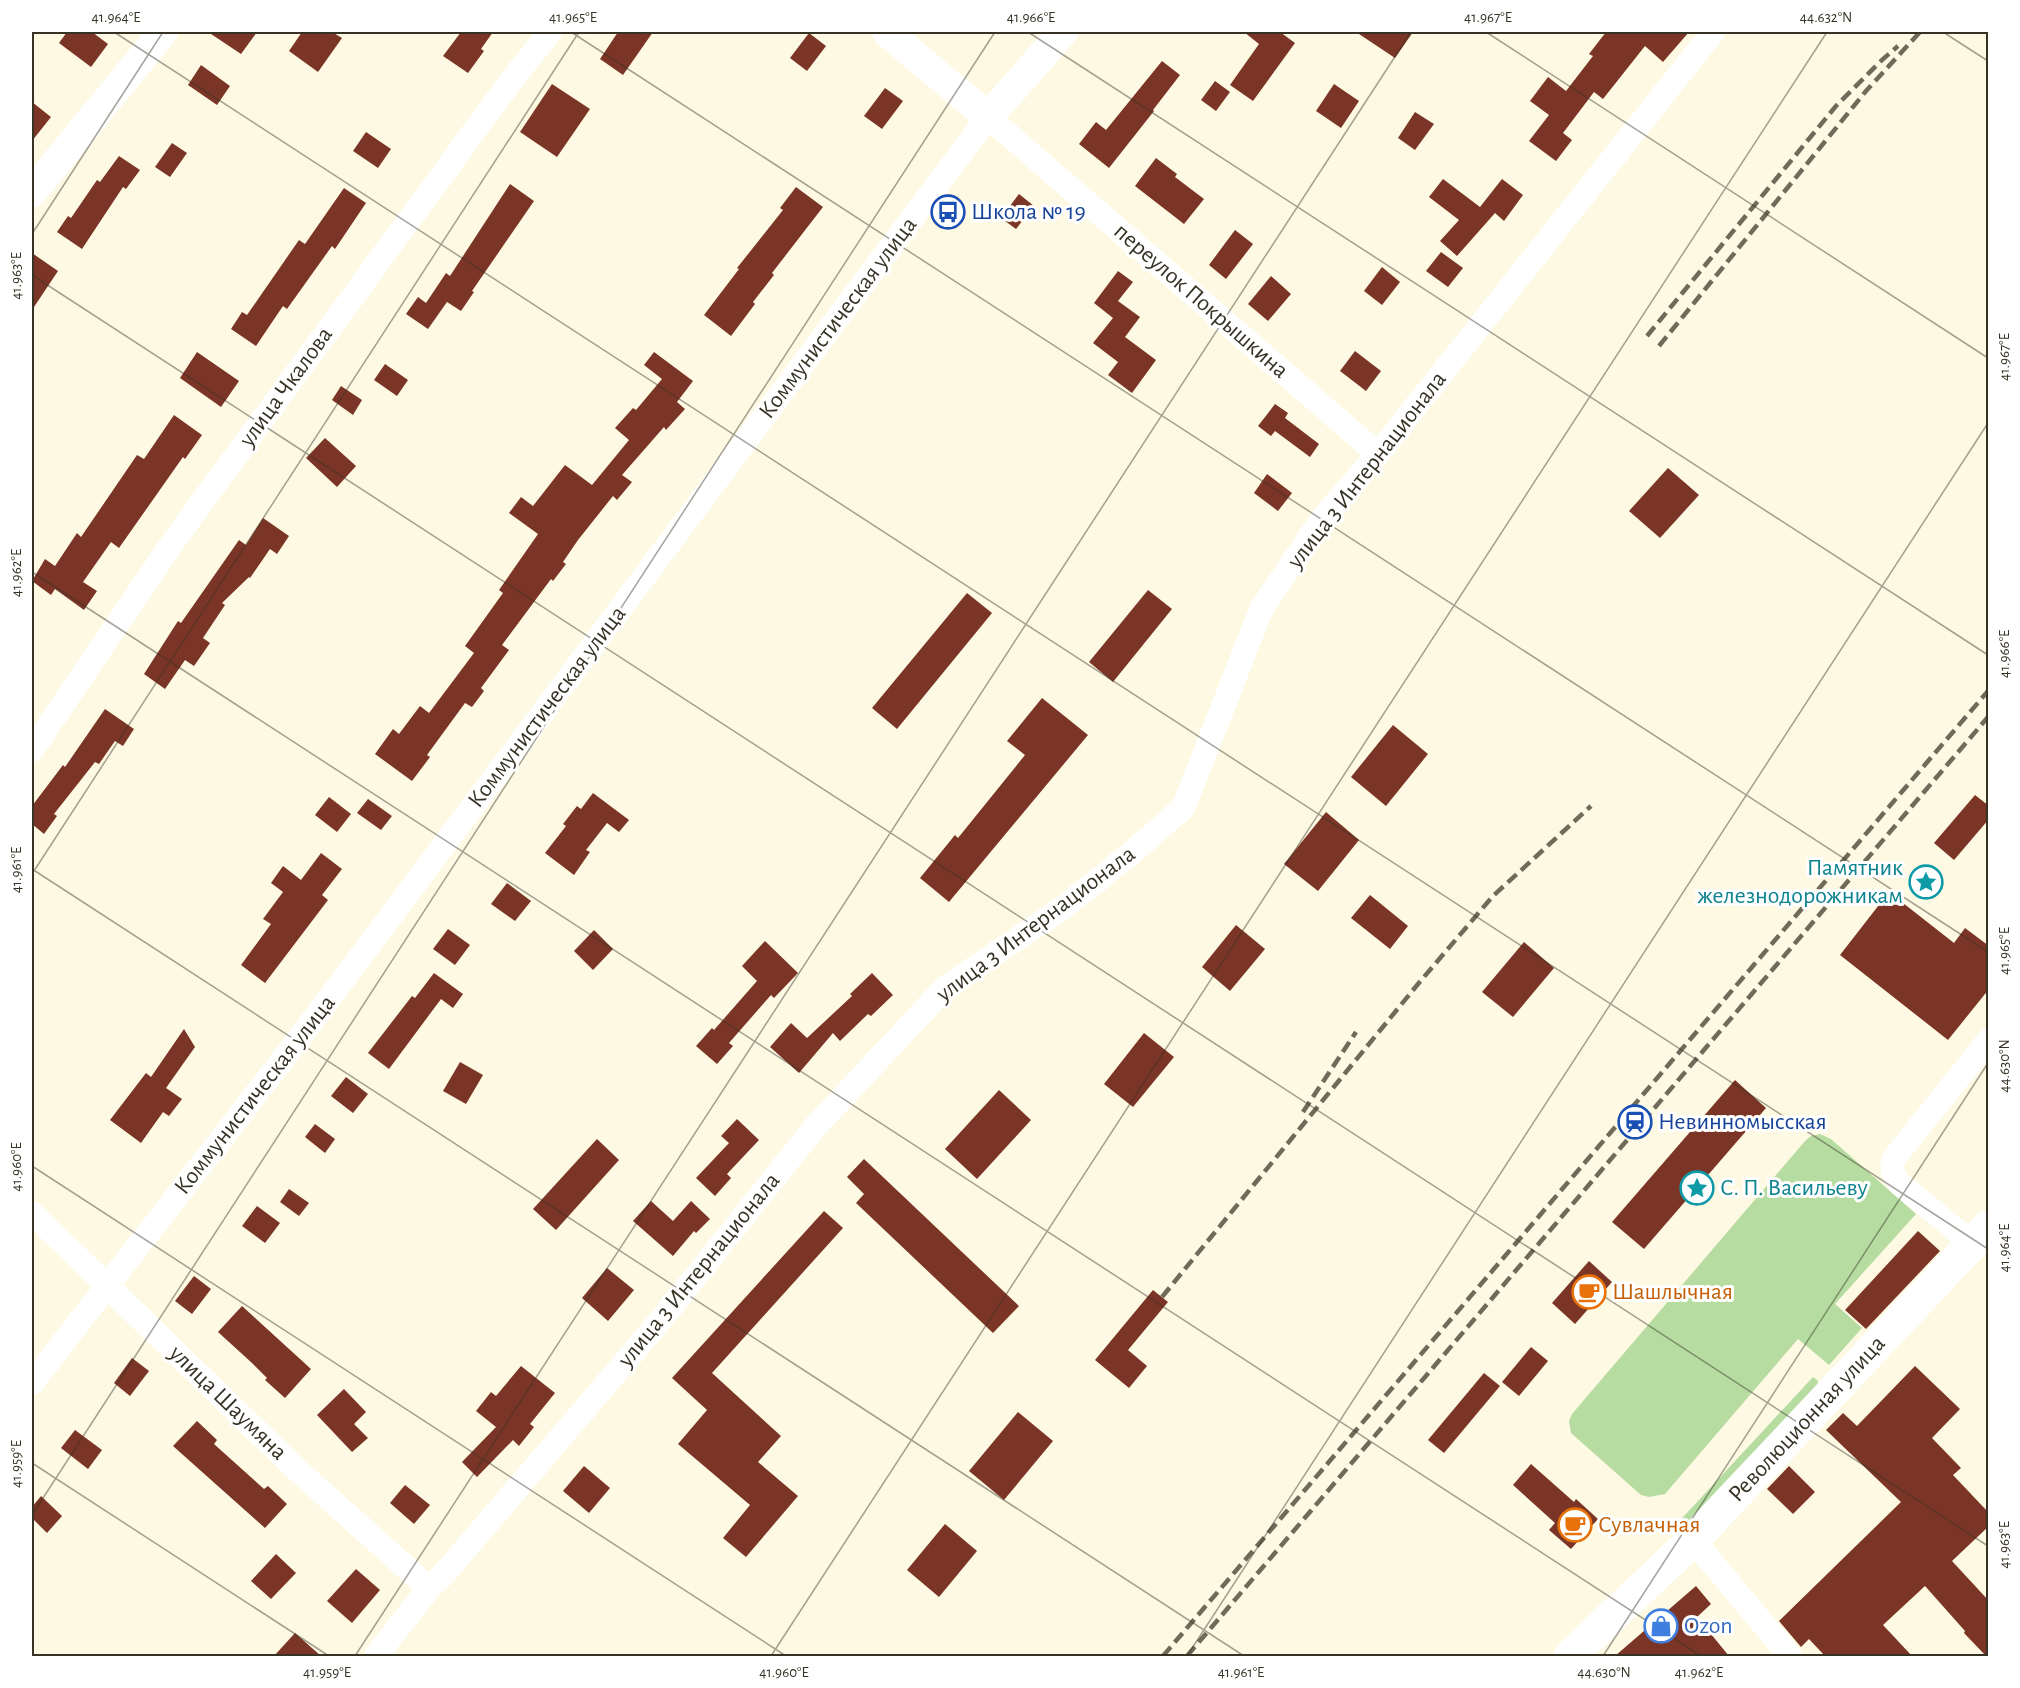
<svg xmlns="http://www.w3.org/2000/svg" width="2020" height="1688" font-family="'Alegreya Sans',sans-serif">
	<rect width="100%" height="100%" fill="#fef9e3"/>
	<g fill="#b6dca1">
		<path d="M1820,1134L1831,1139L1916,1214L1835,1304L1862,1328L1829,1365L1798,1339L1665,1494L1649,1497L1641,1495L1571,1433L1569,1421L1572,1414L1805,1141L1811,1136Z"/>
		<path d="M1813,1377L1818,1381L1817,1387L1680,1533L1672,1529Z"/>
	</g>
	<g fill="#7b3526">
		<path d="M67,32H92L108,44L91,67L59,43Z"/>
		<path d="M208,32H257L241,54Z"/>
		<path d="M302,32H332L342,38L318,72L289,51Z"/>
		<path d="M461,32H493L481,49L484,51L468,73L443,56Z"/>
		<path d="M618,32H653L623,75L600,59Z"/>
		<path d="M1244,32H1280L1295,43L1253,101L1230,85L1259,44Z"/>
		<path d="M1356,32H1413L1395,58Z"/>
		<path d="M1606,32H1689L1663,62L1645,46L1603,99L1594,92L1563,133L1572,140L1556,161L1529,141L1549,115L1530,101L1548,77L1566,91L1593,56L1589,54Z"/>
		<path d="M809,33L826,46L807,71L790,58Z"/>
		<path d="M1162,61L1180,75L1153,110L1154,111L1109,168L1079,144L1096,122L1106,130Z"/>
		<path d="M201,65L230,86L217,105L188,85Z"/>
		<path d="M1215,81L1230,92L1216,111L1201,100Z"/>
		<path d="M552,84L590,109L557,157L520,132Z"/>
		<path d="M1334,84L1359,101L1341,128L1316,111Z"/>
		<path d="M885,88L903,101L882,129L864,116Z"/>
		<path d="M32,102L51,117L32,141Z"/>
		<path d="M1415,112L1434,124L1415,150L1398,138Z"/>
		<path d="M366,132L391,149L378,168L353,151Z"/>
		<path d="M172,143L187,153L170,177L155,167Z"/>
		<path d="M119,156L140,170L126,189L123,187L82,249L57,232L68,216L71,218L97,180L100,182Z"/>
		<path d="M1156,158L1177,174L1175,177L1204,199L1184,224L1135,186Z"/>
		<path d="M1443,179L1480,207L1502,179L1523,195L1504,221L1495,213L1457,256L1440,241L1459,220L1429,197Z"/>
		<path d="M510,184L534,201L472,291L474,292L461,311L447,302L428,329L406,314L418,297L426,303L446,273L450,276Z"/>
		<path d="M796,187L823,207L772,273L774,275L753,302L755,304L731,336L704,315L739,269L737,268L783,210L780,208Z"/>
		<path d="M344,188L366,203L335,249L332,246L287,309L283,306L256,346L231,329L242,312L247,315L299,240L305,244Z"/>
		<path d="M1019,194L1034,206L1016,229L1001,218Z"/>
		<path d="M1235,230L1253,244L1226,279L1209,265Z"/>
		<path d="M1441,252L1463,268L1448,287L1426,271Z"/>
		<path d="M32,253L58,271L32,310Z"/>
		<path d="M1382,267L1400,282L1382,305L1364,291Z"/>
		<path d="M1118,271L1133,282L1118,301L1140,317L1125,337L1156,360L1132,393L1108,375L1118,362L1093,343L1113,318L1094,303Z"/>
		<path d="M1271,276L1291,294L1268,321L1248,304Z"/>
		<path d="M1355,351L1381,371L1366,391L1340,371Z"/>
		<path d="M197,352L239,381L221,407L180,378Z"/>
		<path d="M654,352L693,381L677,402L685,409L666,430L664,427L622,475L632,482L617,500L613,496L578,540L563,562L566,564L553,581L551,579L502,645L509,650L481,688L484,691L472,707L465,703L427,755L430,757L412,781L375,754L393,729L399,734L420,706L429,713L474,653L465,646L503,593L499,590L538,534L509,513L521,497L533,506L565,465L592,485L629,440L615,428L633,408L636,410L662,379L644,365Z"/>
		<path d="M385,364L408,380L397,396L374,380Z"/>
		<path d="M341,386L362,400L353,415L332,400Z"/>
		<path d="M1275,404L1288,413L1285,418L1319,444L1310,457L1275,431L1271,436L1258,426Z"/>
		<path d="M174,415L202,435L185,459L183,457L119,548L111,542L83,582L97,591L84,610L55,589L51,595L32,581L45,559L55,566L77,533L81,537L137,455L144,459Z"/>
		<path d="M325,438L356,466L337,487L306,458Z"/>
		<path d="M1668,468L1699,495L1660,538L1629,511Z"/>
		<path d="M1267,474L1292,493L1278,511L1254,493Z"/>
		<path d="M263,518L289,536L277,554L270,549L250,578L249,577L222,603L225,605L203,638L210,643L194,666L185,660L165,689L144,674L178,621L181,623L239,540L246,545Z"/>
		<path d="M1148,590L1172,609L1113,682L1089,662Z"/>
		<path d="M967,593L992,613L897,729L872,708Z"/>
		<path d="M1042,698L1088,735L949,902L920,878L955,835L958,838L1025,755L1007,741Z"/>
		<path d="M105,709L134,729L123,746L115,741L99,764L95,762L54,814L57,816L44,834L32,824V806L63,765L65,767Z"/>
		<path d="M1393,725L1428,754L1386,806L1351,777Z"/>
		<path d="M593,793L629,820L619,832L607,823L586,850L590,852L574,875L545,853L566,826L563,824L577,806L581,809Z"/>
		<path d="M1975,795L1989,806V819L1954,860L1934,843Z"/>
		<path d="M329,797L351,814L337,832L315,815Z"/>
		<path d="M368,799L392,816L381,830L357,813Z"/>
		<path d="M1326,812L1359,840L1318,891L1284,864Z"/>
		<path d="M321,853L342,869L322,895L328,900L265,983L241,965L271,924L263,919L283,892L271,883L283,866L301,880Z"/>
		<path d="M507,883L531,901L515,921L491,904Z"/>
		<path d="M1889,892L1954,943L1965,928L1989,946V989L1948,1040L1840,955Z"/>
		<path d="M1370,895L1408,926L1390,949L1351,918Z"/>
		<path d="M1236,925L1265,949L1230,991L1202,967Z"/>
		<path d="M448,929L470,945L455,965L433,949Z"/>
		<path d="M594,930L613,949L593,970L574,951Z"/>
		<path d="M765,941L798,973L774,998L771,995L729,1043L733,1046L717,1064L696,1046L712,1028L714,1030L757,981L742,966Z"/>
		<path d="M1524,942L1554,968L1513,1017L1482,992Z"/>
		<path d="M434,973L463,994L453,1008L441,999L389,1069L368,1053L412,996L415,998Z"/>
		<path d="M872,973L893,995L871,1016L868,1014L840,1041L833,1033L799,1073L770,1047L791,1023L807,1038L852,996L850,994Z"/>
		<path d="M184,1029L195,1047L166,1088L182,1099L169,1116L163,1112L141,1143L110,1120L146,1073L151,1077Z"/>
		<path d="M1144,1033L1174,1057L1133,1107L1104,1084Z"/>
		<path d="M460,1062L483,1075L466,1104L443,1091Z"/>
		<path d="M346,1077L368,1094L353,1113L331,1096Z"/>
		<path d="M1735,1080L1766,1108L1644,1249L1612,1222Z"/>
		<path d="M999,1090L1031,1120L977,1179L945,1149Z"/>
		<path d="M737,1119L759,1140L727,1174L731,1178L715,1196L696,1178L729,1143L721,1136Z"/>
		<path d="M315,1124L335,1139L325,1153L305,1137Z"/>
		<path d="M597,1139L619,1160L556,1230L533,1209Z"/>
		<path d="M864,1159L1019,1306L993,1333L856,1203L864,1194L847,1177Z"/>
		<path d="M289,1189L309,1203L299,1216L280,1202Z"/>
		<path d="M651,1201L673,1221L691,1201L710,1219L696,1233L694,1231L673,1256L633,1221Z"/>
		<path d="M257,1206L280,1223L265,1243L242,1226Z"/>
		<path d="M824,1211L843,1228L712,1373L781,1436L758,1462L798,1496L746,1557L723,1538L750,1505L678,1444L707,1410L672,1378Z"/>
		<path d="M1918,1231L1940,1251L1866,1329L1845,1310Z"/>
		<path d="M1589,1261L1612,1282L1575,1324L1552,1303Z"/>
		<path d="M607,1268L634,1290L608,1321L582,1298Z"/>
		<path d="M194,1276L211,1289L192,1314L175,1301Z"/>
		<path d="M1153,1290L1168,1302L1128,1350L1147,1366L1129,1388L1095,1360Z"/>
		<path d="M242,1306L311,1369L285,1398L265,1380L267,1378L252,1363L218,1332Z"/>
		<path d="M1531,1347L1548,1361L1519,1396L1502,1382Z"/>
		<path d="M132,1358L149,1371L130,1396L114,1383Z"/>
		<path d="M521,1366L555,1393L530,1424L534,1427L519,1446L513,1440L477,1477L462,1462L496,1427L476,1411L491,1392L496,1396Z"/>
		<path d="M1915,1366L1960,1409L1932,1438L1961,1468L1953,1475L1989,1513V1526L1952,1561L1989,1601V1656H1986L1964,1633L1965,1631L1925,1586L1883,1625L1912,1656H1825L1809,1639L1801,1647L1779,1621L1901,1502L1826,1430L1843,1413L1857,1426Z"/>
		<path d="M1484,1373L1500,1386L1444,1453L1428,1440Z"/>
		<path d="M344,1389L366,1412L354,1424L368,1438L352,1452L317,1415Z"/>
		<path d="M1018,1412L1053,1441L1004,1500L969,1471Z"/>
		<path d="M197,1421L217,1440L214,1444L264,1489L268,1486L287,1504L265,1528L173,1446Z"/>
		<path d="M75,1430L102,1450L88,1469L61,1448Z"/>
		<path d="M1531,1464L1574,1502L1576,1499L1598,1519L1571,1549L1549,1530L1555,1523L1513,1485Z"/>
		<path d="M584,1466L610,1488L589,1513L563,1491Z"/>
		<path d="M1789,1466L1815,1492L1793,1514L1767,1489Z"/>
		<path d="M405,1485L430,1505L414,1524L390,1503Z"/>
		<path d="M41,1496L62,1516L47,1533L32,1518V1507Z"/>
		<path d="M945,1524L977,1551L939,1597L907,1570Z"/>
		<path d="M276,1554L296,1573L271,1599L251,1581Z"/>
		<path d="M356,1569L380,1590L352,1623L327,1601Z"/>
		<path d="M1696,1586L1711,1604L1697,1617L1729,1656H1615Z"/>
		<path d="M295,1633L321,1656H274Z"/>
	</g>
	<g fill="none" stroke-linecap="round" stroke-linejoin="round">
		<g stroke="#fff" stroke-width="24">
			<path d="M32,750L175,539L511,81L550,32"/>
			<path d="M32,1213L295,1468L429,1588"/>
			<path d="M1972,1243L1900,1184C1894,1175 1890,1169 1894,1158L1988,1041"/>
			<path d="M32,1383L301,1036L988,117L1378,454"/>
			<path d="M1693,1540L1790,1656"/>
			<path d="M376,1656L429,1588L443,1575L660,1321L815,1127L945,988L1064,907L1128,856L1183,808L1262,608L1322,519L1378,454L1713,32"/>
		</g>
		<g stroke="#fff" stroke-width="30">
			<path d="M887,32L988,117L1063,32"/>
			<path d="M32,192L163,32"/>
		</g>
		<path stroke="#fff" stroke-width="33" d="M1570,1656L1693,1540L1988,1227"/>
		<g stroke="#6e6b5a" stroke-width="4.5" stroke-dasharray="12 6" stroke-linecap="butt">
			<path d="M1647,336L1836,106L1882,60L1898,46"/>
			<path d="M1659,346L1866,91L1920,32"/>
			<path d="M1303,1112L1356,1032"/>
			<path d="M1162,1297L1418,984L1493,896L1591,806"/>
			<path d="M1163,1656L1988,691"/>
			<path d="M1187,1656L1988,717"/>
		</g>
	</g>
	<path fill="none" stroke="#363325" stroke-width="1.5" stroke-opacity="0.45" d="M114,32L1988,1249M571,32L1988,952M1028,32L1988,655M1486,32L1988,358M1943,32L1988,61M32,234L163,32M32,275L1988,1546M32,572L1701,1656M32,869L1244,1656M32,874L579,32M32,1166L786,1656M32,1463L329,1656M32,1515L995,32M355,1656L1411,32M771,1656L1827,32M1187,1656L1988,423M1603,1656L1988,1063"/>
	<defs>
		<g id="bus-ring" transform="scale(1.725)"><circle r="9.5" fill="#fff" stroke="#1a4fb4" stroke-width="1.5"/><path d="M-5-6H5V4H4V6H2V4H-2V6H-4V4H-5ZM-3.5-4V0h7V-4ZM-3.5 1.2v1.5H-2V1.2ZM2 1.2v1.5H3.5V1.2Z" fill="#1a4fb4"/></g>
		<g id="sight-ring" transform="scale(1.725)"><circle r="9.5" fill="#fff" stroke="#0f9aa8" stroke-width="1.5"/><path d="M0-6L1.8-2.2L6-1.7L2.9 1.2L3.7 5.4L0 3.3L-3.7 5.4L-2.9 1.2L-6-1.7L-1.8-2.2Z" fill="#0f9aa8"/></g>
		<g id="station-ring" transform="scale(1.725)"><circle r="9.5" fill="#fff" stroke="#1a4fb4" stroke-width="1.5"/><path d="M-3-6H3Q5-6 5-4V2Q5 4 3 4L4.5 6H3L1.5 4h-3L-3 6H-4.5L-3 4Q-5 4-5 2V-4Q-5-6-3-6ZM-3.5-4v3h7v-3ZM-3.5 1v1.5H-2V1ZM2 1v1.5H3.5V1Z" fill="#1a4fb4"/></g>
		<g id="cafe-ring" transform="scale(1.725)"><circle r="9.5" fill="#fff" stroke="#e8710a" stroke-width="1.5"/><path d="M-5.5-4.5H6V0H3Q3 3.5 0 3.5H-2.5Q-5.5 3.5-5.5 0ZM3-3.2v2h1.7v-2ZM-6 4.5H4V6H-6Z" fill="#e8710a"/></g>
		<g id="shop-ring" transform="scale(1.725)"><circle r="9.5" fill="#fff" stroke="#3f7fe0" stroke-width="1.5"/><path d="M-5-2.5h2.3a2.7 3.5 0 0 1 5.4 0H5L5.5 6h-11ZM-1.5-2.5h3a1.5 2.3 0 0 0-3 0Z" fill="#3f7fe0"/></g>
	</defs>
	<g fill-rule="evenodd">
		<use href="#bus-ring" x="948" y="212"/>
		<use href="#sight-ring" x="1926" y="882"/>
		<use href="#station-ring" x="1635" y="1122"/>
		<use href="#sight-ring" x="1697" y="1188"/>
		<use href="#cafe-ring" x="1589" y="1292"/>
		<use href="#cafe-ring" x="1575" y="1525"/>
		<use href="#shop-ring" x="1661" y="1626"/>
	</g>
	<g text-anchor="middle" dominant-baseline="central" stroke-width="6" stroke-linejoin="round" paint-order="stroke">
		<g font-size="24" fill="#164399" stroke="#fff" text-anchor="start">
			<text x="971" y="212">Школа № 19</text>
			<text x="1658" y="1122">Невинномысская</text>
		</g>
		<g font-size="24" fill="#363325" stroke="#fff">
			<text transform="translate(1201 301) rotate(41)">переулок Покрышкина</text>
			<text transform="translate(838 318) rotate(-53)">Коммунистическая улица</text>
			<text transform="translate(286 387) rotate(-54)">улица Чкалова</text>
			<text transform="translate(1367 470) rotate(-52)">улица 3 Интернационала</text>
			<text transform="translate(547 707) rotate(-53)">Коммунистическая улица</text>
			<text transform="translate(1036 924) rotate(-37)">улица 3 Интернационала</text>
			<text transform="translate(255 1095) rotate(-52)">Коммунистическая улица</text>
			<text transform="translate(699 1270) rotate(-51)">улица 3 Интернационала</text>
			<text transform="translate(228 1403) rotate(44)">улица Шаумяна</text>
			<text transform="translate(1807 1419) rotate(-47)">Революционная улица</text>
		</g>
		<g font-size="24" fill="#0d838f" stroke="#fff" text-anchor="end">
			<text x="1903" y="868">Памятник<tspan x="1903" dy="28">железнодорожникам</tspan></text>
			<text x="1720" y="1188" text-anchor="start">С. П. Васильеву</text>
		</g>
		<g font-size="24" fill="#c56008" stroke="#fff" text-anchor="start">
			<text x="1612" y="1292">Шашлычная</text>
			<text x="1598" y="1525">Сувлачная</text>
		</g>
		<g font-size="24" fill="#366cbe" stroke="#fff" text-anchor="start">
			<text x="1684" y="1626">Ozon</text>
		</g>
	</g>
	<rect width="2020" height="1688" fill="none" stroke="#ffffff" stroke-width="66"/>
	<rect x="33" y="33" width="1954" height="1622" fill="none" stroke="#363325" stroke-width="2"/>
	<g font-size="15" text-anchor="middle" fill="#363325">
		<text x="116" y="22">41.964°E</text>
		<text x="573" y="22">41.965°E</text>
		<text x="1031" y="22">41.966°E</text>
		<text x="1488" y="22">41.967°E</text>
		<text x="1826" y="22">44.632°N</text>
		<text transform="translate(16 276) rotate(-90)" y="5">41.963°E</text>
		<text transform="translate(2004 357) rotate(-90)" y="5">41.967°E</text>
		<text transform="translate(16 573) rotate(-90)" y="5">41.962°E</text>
		<text transform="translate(2004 654) rotate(-90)" y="5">41.966°E</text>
		<text transform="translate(16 870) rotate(-90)" y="5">41.961°E</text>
		<text transform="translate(2004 951) rotate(-90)" y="5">41.965°E</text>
		<text transform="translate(2004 1066) rotate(-90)" y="5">44.630°N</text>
		<text transform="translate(16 1167) rotate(-90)" y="5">41.960°E</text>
		<text transform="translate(2004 1248) rotate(-90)" y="5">41.964°E</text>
		<text transform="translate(16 1464) rotate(-90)" y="5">41.959°E</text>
		<text transform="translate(2004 1545) rotate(-90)" y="5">41.963°E</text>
		<text x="327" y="1677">41.959°E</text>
		<text x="784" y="1677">41.960°E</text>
		<text x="1241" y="1677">41.961°E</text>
		<text x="1604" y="1677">44.630°N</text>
		<text x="1699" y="1677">41.962°E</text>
	</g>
</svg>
